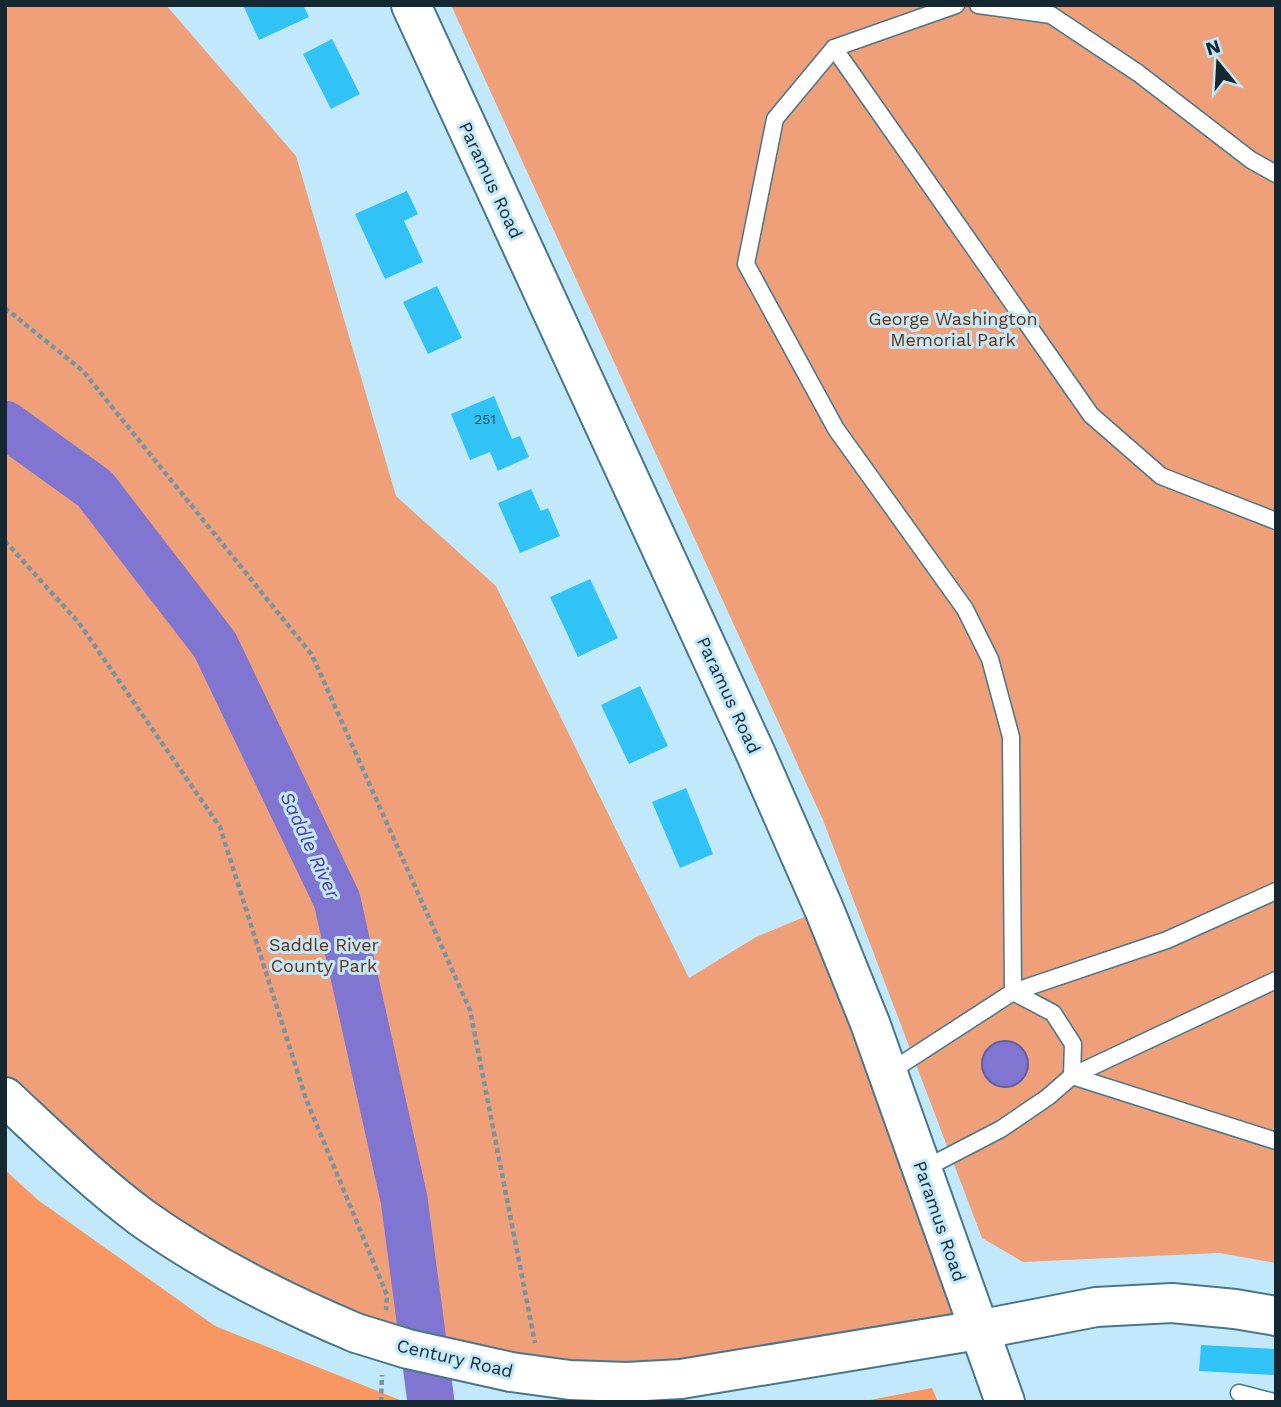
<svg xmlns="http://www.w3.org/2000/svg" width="1281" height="1407" font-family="'Work Sans',sans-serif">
	<rect width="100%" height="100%" fill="#c2e9fb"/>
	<g fill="#efa079">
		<path d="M5,5H166L296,156L396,496L496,586L689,978L756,937L824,909L978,1330L627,1382L304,1311L5,1097Z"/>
		<path d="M451,5H1276V1263L1219,1253L1023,1262L982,1238L823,820Z"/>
	</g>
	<g fill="#f99763">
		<path d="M5,1170L38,1200L215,1326L405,1402H5Z"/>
		<path d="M932,1388L938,1402H860Z"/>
	</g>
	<circle fill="#8175d2" stroke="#615ea2" stroke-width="2" cx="1005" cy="1064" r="23"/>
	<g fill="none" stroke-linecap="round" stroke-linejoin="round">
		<path stroke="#8175d2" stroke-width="47" d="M5,424L95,489L215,645L337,900L404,1199L431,1402"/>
	</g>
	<g fill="#32c3f6">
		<path d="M243,5H303L309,17L259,40Z"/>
		<path d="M332,39L360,94L331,109L303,54Z"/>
		<path d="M407,191L418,214L404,221L423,262L385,279L355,214Z"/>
		<path d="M437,286L462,338L428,354L403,302Z"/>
		<path d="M494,396L512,439L520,436L529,457L498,471L490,452L470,460L451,414Z"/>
		<path d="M531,489L541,511L548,508L560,536L520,553L498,503Z"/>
		<path d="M590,579L618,638L578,657L550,597Z"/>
		<path d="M640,686L668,746L629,764L601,705Z"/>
		<path d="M686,788L713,854L680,868L652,802Z"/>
		<path d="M1201,1345L1275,1349L1274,1375L1199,1371Z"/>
	</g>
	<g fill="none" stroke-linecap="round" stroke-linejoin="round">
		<g stroke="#48768a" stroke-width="19">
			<g id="service">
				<path d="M956,5L834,48L1091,415L1161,476L1276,521"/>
				<path d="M978,5L1051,15L1138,73L1251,160L1276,174"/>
				<path d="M834,48L775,119L746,264L836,429L965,609L990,659L1011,737L1013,992L1053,1013L1073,1044L1072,1076L1276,1141"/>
				<path d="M888,1073L1013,992L1167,940L1276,891"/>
				<path d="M922,1170L1001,1129L1048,1097L1072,1076L1276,980"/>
				<path d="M1239,1393L1274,1402"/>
			</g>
		</g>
		<g stroke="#48768a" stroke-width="42">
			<g id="secondary">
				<path d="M411,5L755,752L824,909L870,1023L1005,1402"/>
				<path d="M5,1097C49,1138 93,1181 141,1217C208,1265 280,1301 356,1333"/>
				<path d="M511,1372L570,1380L627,1382L681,1379L978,1330L1096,1307L1172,1303L1235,1309L1276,1316"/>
			</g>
		</g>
		<g stroke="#7795a3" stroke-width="4.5" stroke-dasharray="5 3.5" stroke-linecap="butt">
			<path d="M5,308L83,371L312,655L470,1010L535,1343"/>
			<path d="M5,541L79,623L220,827L306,1099L387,1295L386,1310"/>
			<path d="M381,1402L382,1375"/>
		</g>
		<use href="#service" stroke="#fff" stroke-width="16"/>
		<use href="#secondary" stroke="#fff" stroke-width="38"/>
		<g stroke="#48768a" stroke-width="42" stroke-linecap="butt">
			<path id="secondary-bridge" d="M356,1333L408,1349L511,1372"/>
		</g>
		<use href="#secondary-bridge" stroke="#fff" stroke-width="38"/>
	</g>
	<g text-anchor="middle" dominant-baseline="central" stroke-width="6" stroke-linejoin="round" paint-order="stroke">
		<g font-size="14" fill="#1c4f62">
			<text x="485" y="419">251</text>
		</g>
		<g font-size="18" fill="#152831" stroke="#c2e9fb">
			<text transform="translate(491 180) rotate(65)">Paramus Road</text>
			<text transform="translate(729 695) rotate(65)">Paramus Road</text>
			<text transform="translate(940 1221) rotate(71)">Paramus Road</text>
			<text transform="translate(455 1358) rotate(13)">Century Road</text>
		</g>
		<g font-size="18" fill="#6d2f08" stroke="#c2e9fb">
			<text x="953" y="318">George Washington<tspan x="953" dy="21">Memorial Park</tspan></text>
			<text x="324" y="944">Saddle River<tspan x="324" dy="21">County Park</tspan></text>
		</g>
		<g font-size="19" font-style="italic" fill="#4f37a3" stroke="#c2e9fb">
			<text transform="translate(310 845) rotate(65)">Saddle River</text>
		</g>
	</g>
	<rect width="1281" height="1407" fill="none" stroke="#152831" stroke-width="14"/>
	<g transform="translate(1218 63) rotate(342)" stroke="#c2e9fb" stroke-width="5" paint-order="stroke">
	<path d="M0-5L12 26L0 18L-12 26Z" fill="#152831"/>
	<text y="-10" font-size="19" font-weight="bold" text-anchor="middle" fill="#152831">N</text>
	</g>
</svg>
